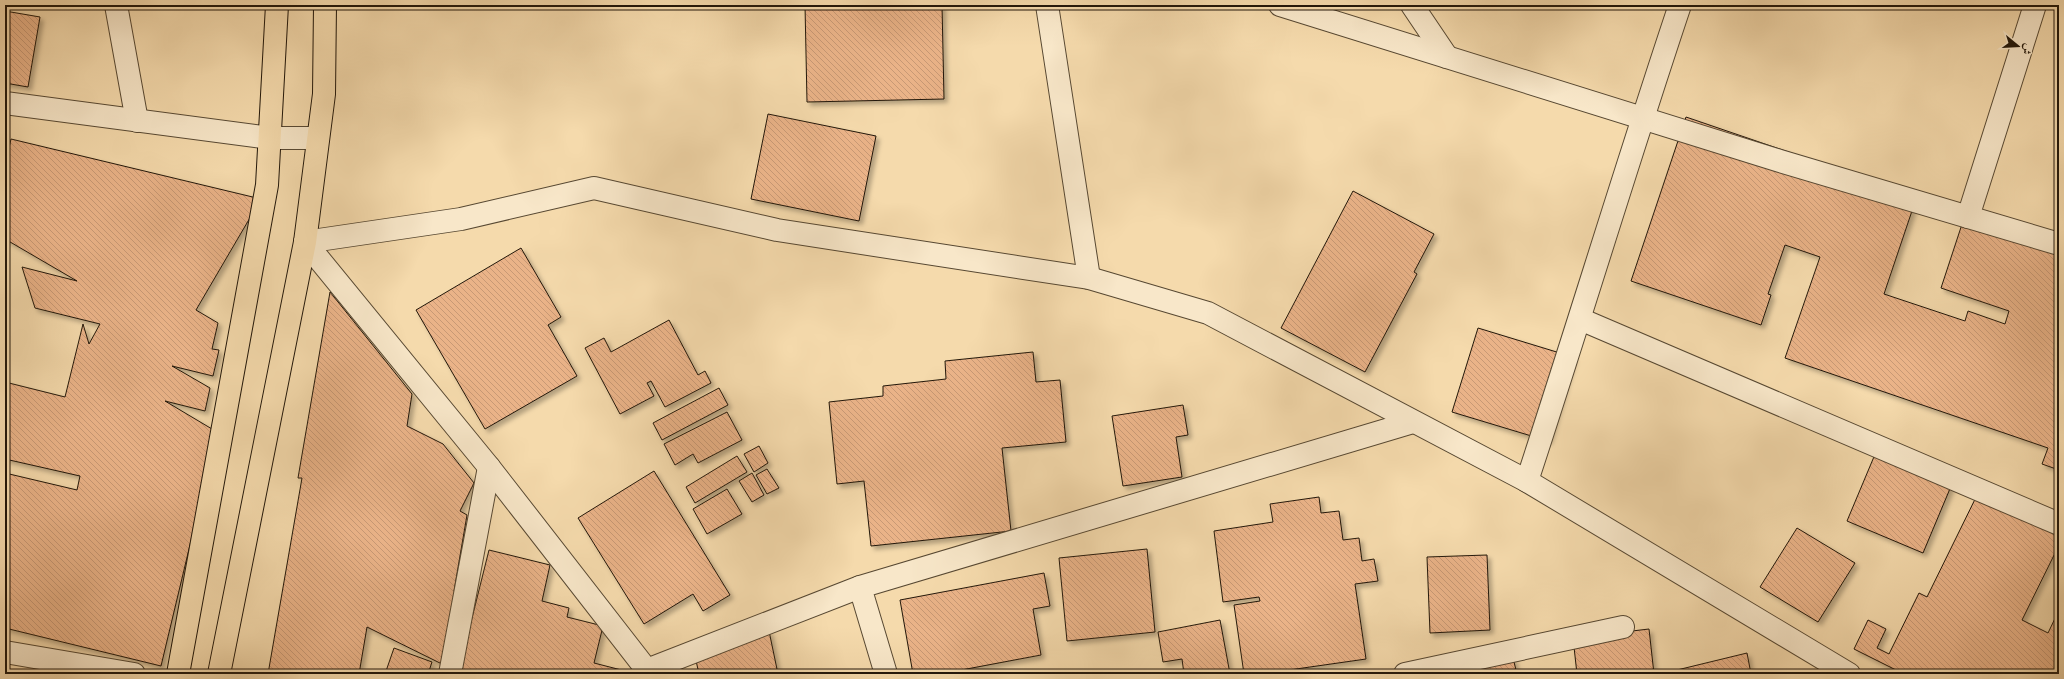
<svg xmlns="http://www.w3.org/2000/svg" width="2064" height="679" font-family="Vollkorn,Amiri,serif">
	<defs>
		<pattern id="building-back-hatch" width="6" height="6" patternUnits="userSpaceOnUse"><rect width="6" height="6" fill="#eab388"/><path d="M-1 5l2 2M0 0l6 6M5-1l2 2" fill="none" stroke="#c89974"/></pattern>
		<filter id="shadow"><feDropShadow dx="3.5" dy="3.5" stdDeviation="2" flood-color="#0004"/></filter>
	</defs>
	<rect width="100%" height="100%" fill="#f5daac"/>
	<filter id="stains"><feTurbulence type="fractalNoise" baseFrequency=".005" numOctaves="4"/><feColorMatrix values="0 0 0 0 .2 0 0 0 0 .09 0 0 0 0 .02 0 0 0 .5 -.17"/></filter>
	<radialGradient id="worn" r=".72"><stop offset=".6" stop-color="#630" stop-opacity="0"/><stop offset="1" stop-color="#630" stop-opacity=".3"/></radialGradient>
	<g fill="url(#building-back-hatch)" stroke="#22170a" filter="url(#shadow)">
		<path d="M805,5H942L944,99L807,102Z"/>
		<path d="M5,11L40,17L28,87L5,83Z"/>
		<path d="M768,114L876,136L859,221L751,199Z"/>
		<path d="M1686,117L1917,196L1884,294L1965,321L1968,311L2005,324L2009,311L1941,288L1966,212L2059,244V470L2042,464L2048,448L1785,358L1820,257L1785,245L1768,294L1771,295L1761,325L1631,281Z"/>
		<path d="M11,139L261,199L196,310L218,323L212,349L219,350L213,376L172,366L210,388L205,411L165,401L217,432L161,666L5,628V473L77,490L80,476L5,459V382L65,397L83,324L89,344L100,324L35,308L22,267L77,281L5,239V166Z"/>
		<path d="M1353,191L1434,234L1414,272L1417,274L1365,372L1281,328Z"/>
		<path d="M521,248L561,317L548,325L577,376L485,429L416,310Z"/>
		<path d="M330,292L412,394L407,426L443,444L474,483L460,511L467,515L454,591H457L446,666L367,627L359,674H268L302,478H298Z"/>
		<path d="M669,320L698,375L705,371L711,383L665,407L651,381L647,383L654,396L620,414L585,348L604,338L611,352Z"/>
		<path d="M1478,328L1573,357L1548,441L1452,412Z"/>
		<path d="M1033,352L1036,382L1060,380L1066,442L1002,448L1011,531L871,546L864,481L837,484L829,402L883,396V386L946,379L945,361Z"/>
		<path d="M719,388L728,405L662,440L653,423Z"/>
		<path d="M1183,405L1188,435L1176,437L1182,477L1123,486L1112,416Z"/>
		<path d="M727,412L742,440L698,463L693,454L675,465L664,444Z"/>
		<path d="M1881,440L1957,472L1923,553L1847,521Z"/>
		<path d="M759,446L768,463L754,472L744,454Z"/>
		<path d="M737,456L747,472L695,503L686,487Z"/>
		<path d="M767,469L779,488L767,494L756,475Z"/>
		<path d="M654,471L730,595L703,611L693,594L644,624L578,518Z"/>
		<path d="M752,473L764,495L752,502L739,481Z"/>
		<path d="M1983,483L2059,521V545L2022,620L2048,633L2059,610V674H1904L1854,649L1868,620L1886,629L1877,648L1889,654L1919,593L1927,597Z"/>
		<path d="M727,489L742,514L707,534L693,509Z"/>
		<path d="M1319,497L1321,513L1339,511L1343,540L1359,538L1362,561L1374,559L1378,581L1355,584L1366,659L1275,672L1276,674H1244L1234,605L1260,601L1259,597L1223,602L1214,531L1273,522L1270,504Z"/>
		<path d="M1797,528L1855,563L1818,622L1760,587Z"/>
		<path d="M1147,549L1155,632L1067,641L1059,558Z"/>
		<path d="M489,550L550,565L542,601L569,608L567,617L603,626L594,663L637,674H458Z"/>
		<path d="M1487,555L1490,630L1430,633L1427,557Z"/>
		<path d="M1044,573L1050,606L1033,609L1041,655L940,674H913L900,600Z"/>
		<path d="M1220,620L1230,674H1184L1182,659L1163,662L1158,632Z"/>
		<path d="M1649,629L1654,674H1577L1573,638Z"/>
		<path d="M769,631L778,674H699L693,647Z"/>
		<path d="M394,648L432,662L428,674H385Z"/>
		<path d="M1747,653L1751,674H1678L1677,670Z"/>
		<path d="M1513,658L1517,674H1446Z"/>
	</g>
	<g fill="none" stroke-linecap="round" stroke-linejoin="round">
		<g stroke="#574832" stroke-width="24">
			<g id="minor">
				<path d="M116,5L137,121"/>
				<path d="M1047,5L1089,278"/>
				<path d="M1280,5L1780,161L2059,244"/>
				<path d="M1412,5L1447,57"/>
				<path d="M5,103L270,138H318"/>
				<path d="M1968,217L2035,5"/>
				<path d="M305,242L461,219L594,188L777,230L1089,278L1208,313L1527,481L1849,674"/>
				<path d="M305,242L489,467L650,674"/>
				<path d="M1580,319L2059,524"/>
				<path d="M1527,481C1579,323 1627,163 1680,5"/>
				<path d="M5,652L134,674"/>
				<path d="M450,674L489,467"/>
				<path d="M646,674L647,670L860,587"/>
				<path d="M886,674L860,587L1413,422"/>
				<path d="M1405,674L1623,627"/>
			</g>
		</g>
		<g stroke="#22170a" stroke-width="24">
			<g id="primary">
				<path d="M178,674L267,185L277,5"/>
				<path d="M219,674L305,242L324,94L325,5"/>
			</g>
		</g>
		<use href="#minor" stroke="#f8e7c9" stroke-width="22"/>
		<use href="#primary" stroke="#f5daac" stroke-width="22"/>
	</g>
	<rect width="2064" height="679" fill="none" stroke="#f5daac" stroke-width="20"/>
	<rect x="6" y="6" width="2052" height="667" fill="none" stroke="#22170a" stroke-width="2"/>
	<rect x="10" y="10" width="2044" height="659" fill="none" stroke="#22170a"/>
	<g transform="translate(2018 46) rotate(108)" stroke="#f8e7c9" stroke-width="3" paint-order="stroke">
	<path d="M0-3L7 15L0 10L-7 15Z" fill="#22170a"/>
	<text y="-6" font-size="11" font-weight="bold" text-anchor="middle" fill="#22170a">ش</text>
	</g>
	<rect width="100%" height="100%" filter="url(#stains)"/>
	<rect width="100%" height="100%" fill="url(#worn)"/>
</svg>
